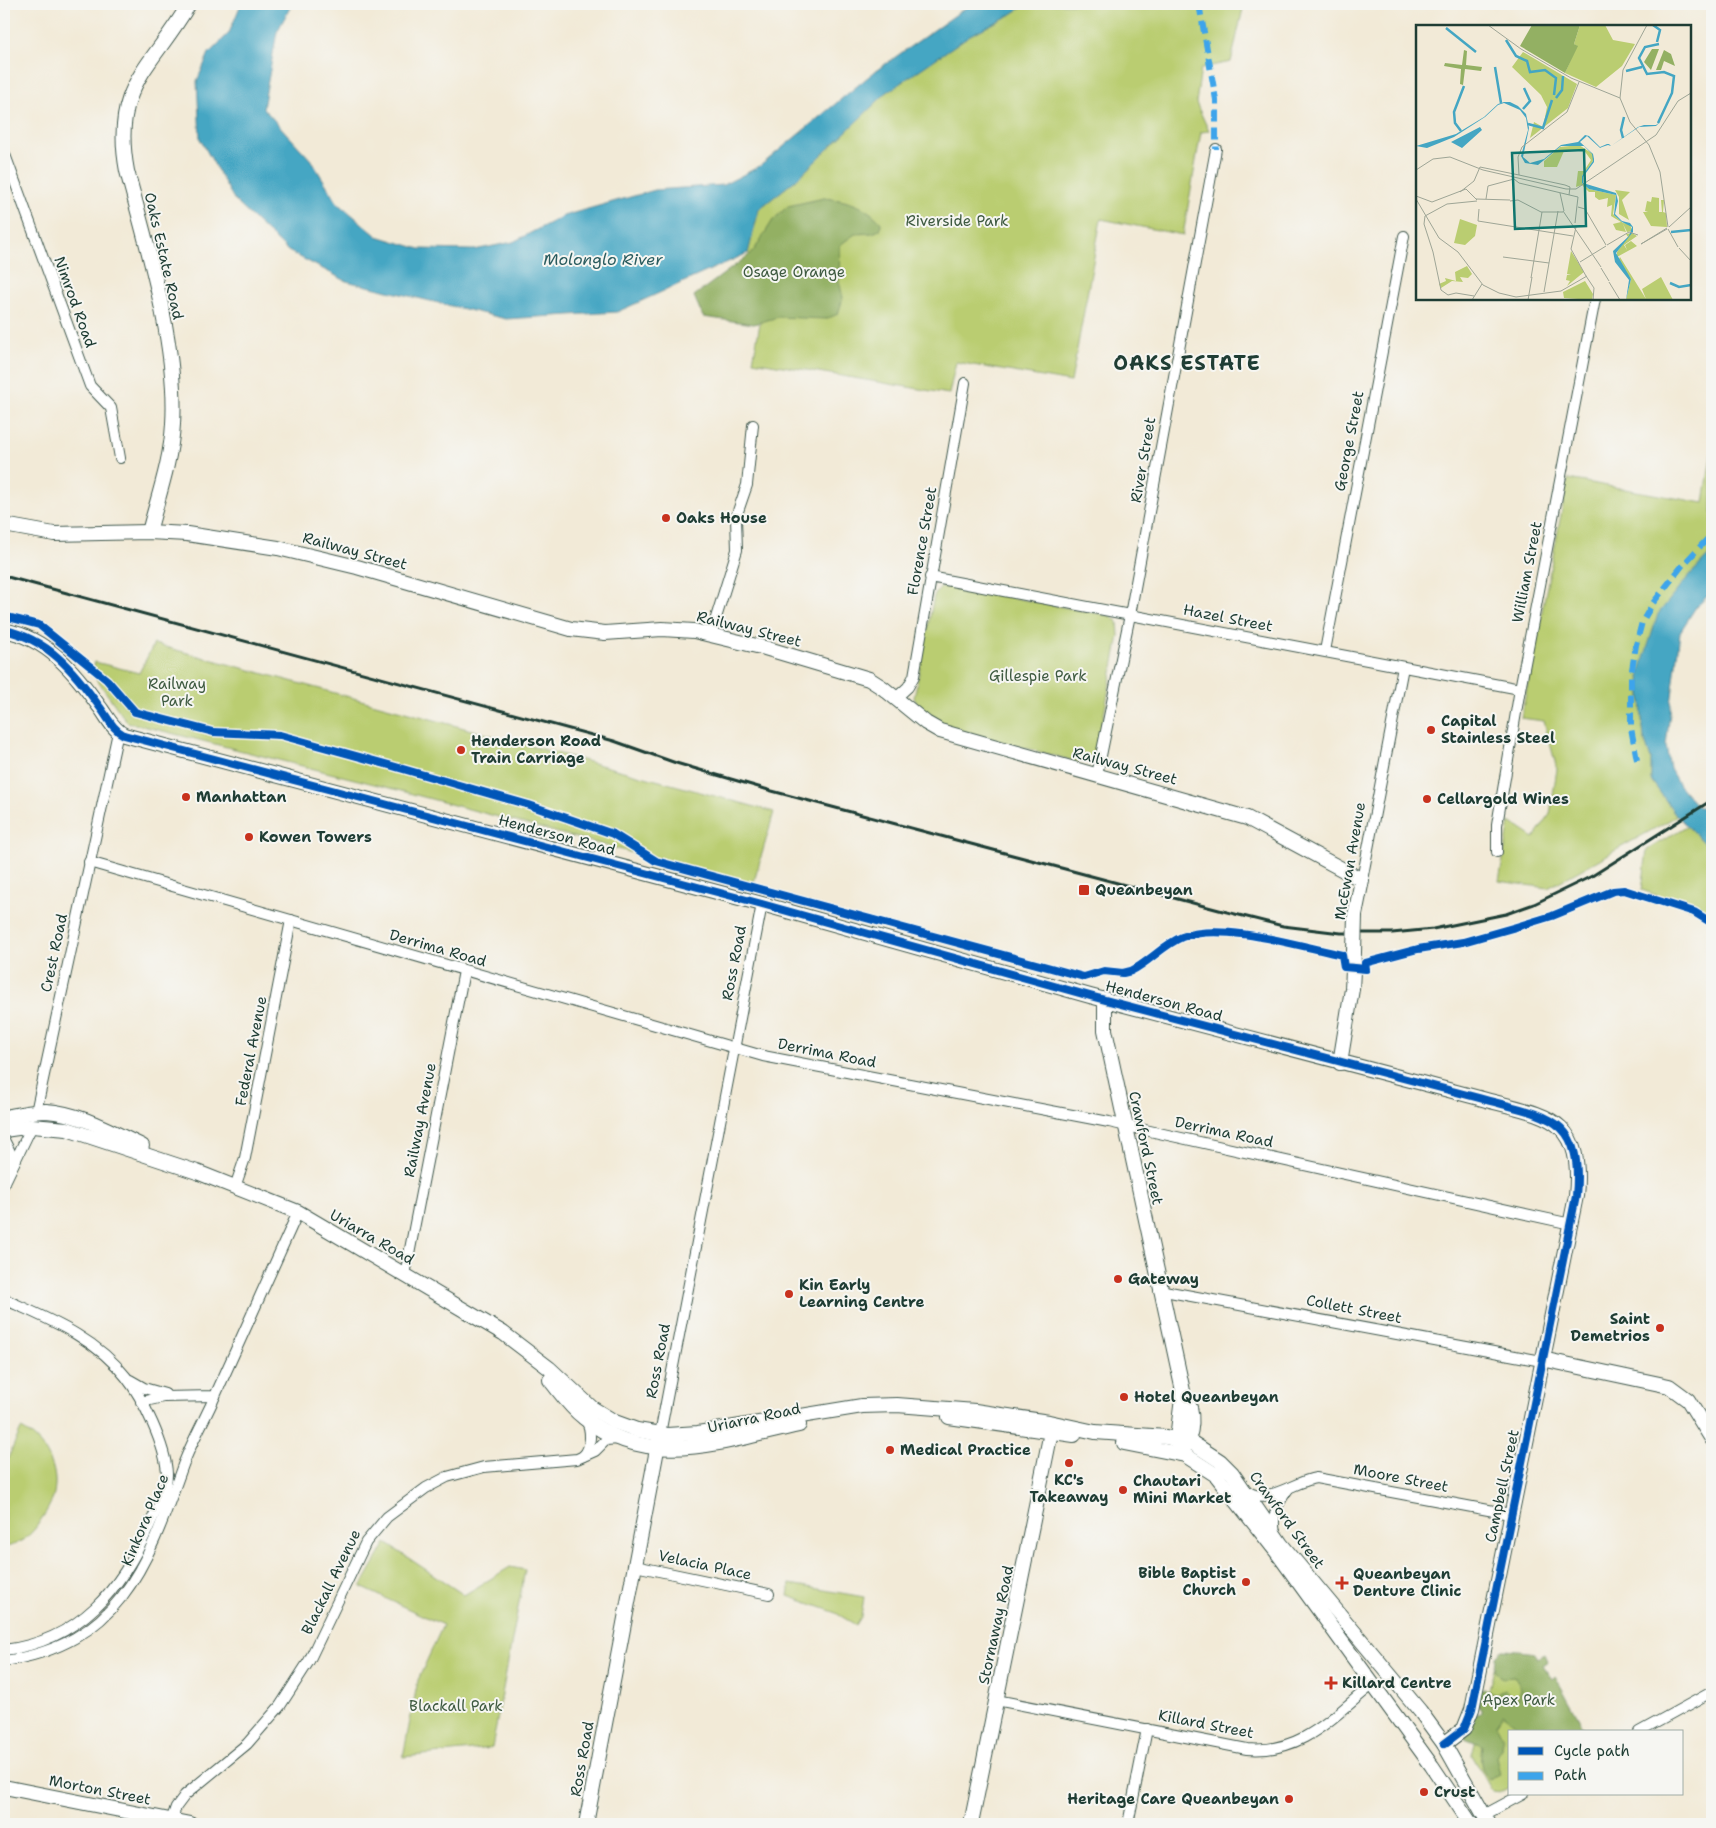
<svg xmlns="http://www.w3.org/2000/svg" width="1716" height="1828" font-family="'Shantell Sans',sans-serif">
	<rect width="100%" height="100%" fill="#f6f6f2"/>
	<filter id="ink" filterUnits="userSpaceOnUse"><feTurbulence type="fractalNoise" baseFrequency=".02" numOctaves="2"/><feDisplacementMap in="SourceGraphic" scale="10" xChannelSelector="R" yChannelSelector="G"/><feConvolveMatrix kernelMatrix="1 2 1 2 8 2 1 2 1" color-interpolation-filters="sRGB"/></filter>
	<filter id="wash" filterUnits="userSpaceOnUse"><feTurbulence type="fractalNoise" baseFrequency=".0096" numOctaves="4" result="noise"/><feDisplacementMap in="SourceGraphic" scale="20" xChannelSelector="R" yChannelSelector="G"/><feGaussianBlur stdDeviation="1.12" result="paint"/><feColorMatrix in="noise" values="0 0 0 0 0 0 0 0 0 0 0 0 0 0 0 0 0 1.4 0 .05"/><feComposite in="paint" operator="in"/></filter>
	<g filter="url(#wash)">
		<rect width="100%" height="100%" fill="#f2ead7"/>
		<g fill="#bacd71" stroke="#6c8552">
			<path d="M1027,4H1244L1231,62L1201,68L1196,103L1209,131L1201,132L1183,235L1101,219L1071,382L956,362L949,394L753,361L769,275L748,253L759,209L798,178L886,93L970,35L1010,15Z"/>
			<path d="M1712,449V552L1688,577L1640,671L1642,718L1644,738L1651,759V780L1677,816L1548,888L1499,881L1510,822L1534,838L1550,814L1557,769L1544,721L1521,718L1568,479L1704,503Z"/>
			<path d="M950,586L1111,616L1118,622L1119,636L1097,751L1091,757L1078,762L950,728C934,720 922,714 914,698L934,596L940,588Z"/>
			<path d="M154,644L774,812L753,885L390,788L127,722L92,673L95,662L139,673Z"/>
			<path d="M1688,825L1712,851V916L1642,890L1647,850Z"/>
			<path d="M21,1429C45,1440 61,1471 53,1497C50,1506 45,1514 40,1521C33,1534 19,1546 4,1547V1467Z"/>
			<path d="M386,1543L464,1595L510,1567L525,1570L492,1748L403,1757L418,1680L443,1625L361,1587Z"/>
			<path d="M790,1584L864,1597L861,1617L856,1625L834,1612L788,1596Z"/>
			<path d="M1498,1654L1534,1663L1573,1732H1510V1788L1502,1792L1492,1791L1472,1755Z"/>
		</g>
		<g fill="#93b063" stroke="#59764c">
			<path d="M824,198C846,200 866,205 881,223L880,230L872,233L855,234L840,245L839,281L843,298L838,314L826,319L778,317L754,324L703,317L694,296L753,252L773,220L788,206Z"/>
			<path d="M1502,1650C1505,1650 1533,1652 1535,1653L1538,1658L1545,1654L1548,1661L1542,1665L1552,1679L1555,1676L1586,1732H1519L1521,1728L1503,1714L1496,1724L1503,1737L1502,1749L1496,1755L1500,1774L1489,1779C1479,1769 1480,1759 1482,1745L1465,1738L1461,1729L1476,1714L1481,1713V1709L1478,1707V1690L1485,1688L1495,1695L1505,1689L1515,1699H1518L1521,1688L1514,1676L1503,1677L1495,1671L1496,1656Z"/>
		</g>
		<g fill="#44a6c3" stroke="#32727c">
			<path d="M241,4H292L277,32L263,108L311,160L337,202L377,236L420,249L474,250L513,242L563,216L655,190L723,185L760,166L874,72L971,4H1027L1010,15L970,35L886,93L798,178L759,209L748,253L617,312L506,319L346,281L288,251L235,201L200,139L197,81L209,53L229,33Z"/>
			<path d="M1712,552V592L1696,607L1680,632L1666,745L1670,769L1679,785L1696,805L1712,816V851L1677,816L1651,780V759L1644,738L1642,718L1640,671L1658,614L1688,577Z"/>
		</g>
	</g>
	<g filter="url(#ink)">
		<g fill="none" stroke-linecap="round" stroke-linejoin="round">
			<g stroke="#3f574c" stroke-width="12">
				<g id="street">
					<path d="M4,152L90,386L111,408L120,458"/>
					<path d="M930,577L1520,689"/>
					<path d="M711,634L737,550L736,517L747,485L753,425"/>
					<path d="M1325,651L1404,236"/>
					<path d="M896,698L908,687L914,676L965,383"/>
					<path d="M1097,775L1130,615L1216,149"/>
					<path d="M1497,852V825L1520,689L1595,299"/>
					<path d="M89,862L763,1056L1109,1122L1571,1224"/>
					<path d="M1362,880L1403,667"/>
					<path d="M36,1112L118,732"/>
					<path d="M4,1140L10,1152L8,1172"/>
					<path d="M4,1184L32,1126"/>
					<path d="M235,1187L245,1158L291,920"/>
					<path d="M405,1275L464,971"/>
					<path d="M1159,1290L1542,1361"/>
					<path d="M4,1299C48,1319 95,1337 126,1377C143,1398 166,1447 167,1474C167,1491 157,1508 150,1524C122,1589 79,1641 4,1650"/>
					<path d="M130,1380L144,1388L165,1394"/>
					<path d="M141,1402L163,1397L215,1396L298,1212"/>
					<path d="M660,1434L762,904"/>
					<path d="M583,1456C592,1448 592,1428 585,1419"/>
					<path d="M1245,1489C1264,1508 1294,1481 1316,1478L1510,1514"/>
					<path d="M1275,1532C1271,1515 1278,1503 1288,1489"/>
					<path d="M635,1566L769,1594"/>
					<path d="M4,1661C122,1644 148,1562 183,1465C192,1441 205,1419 215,1396"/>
					<path d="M996,1700L1247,1749C1302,1754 1332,1717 1372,1685"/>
					<path d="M1639,1732L1712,1692"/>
					<path d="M1484,1815L1523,1794"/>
					<path d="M171,1821L176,1807L185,1795L247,1744L280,1706L309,1661L366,1542L387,1517L426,1488L447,1477L484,1467L577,1459L595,1451L606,1440L619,1439"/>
					<path d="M1128,1824L1147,1729"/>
				</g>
			</g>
			<g stroke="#3f574c" stroke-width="16">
				<g id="secondary">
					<path d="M4,525L54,534L149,532L187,534L278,548L357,567L571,629L605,633L662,629L694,631L765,648L869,679L883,688L926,723L940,731L1247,818L1362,880L1355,915"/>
					<path d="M149,532C158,497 171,461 173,424C178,347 147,246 127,171C111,86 151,69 189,4"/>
					<path d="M4,630C48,639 74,671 99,706C107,716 112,729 124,735L762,904L1090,996L1479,1098C1544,1116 1584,1114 1576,1196L1472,1709L1464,1729L1444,1744"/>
					<path d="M1105,999V1030L1183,1391L1177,1438L1178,1447"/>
					<path d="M1340,1063L1352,989L1354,952"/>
					<path d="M4,1117C18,1115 32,1111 46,1111C80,1113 112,1132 142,1146"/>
					<path d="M4,1130L32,1126L67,1129L197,1172L298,1212L503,1333L549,1368L592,1408L615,1422L637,1430L667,1435L698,1433L862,1406L897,1405L975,1411L1049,1422L1095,1432L1166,1437L1194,1444L1220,1461L1232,1473L1281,1544L1420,1711L1444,1744L1489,1824"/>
					<path d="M1542,1359L1669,1386L1688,1400L1712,1439"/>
					<path d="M550,1380C560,1392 570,1407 583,1417C648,1471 725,1441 799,1425"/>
					<path d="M949,1417L1074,1435"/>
					<path d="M1124,1443L1185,1455L1216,1475L1276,1551L1432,1766L1471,1824"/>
					<path d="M1183,1449C1193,1435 1195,1411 1185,1397"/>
					<path d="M4,1787L190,1824"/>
					<path d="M586,1824L659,1439"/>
					<path d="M971,1824L1051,1432"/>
				</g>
			</g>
			<use href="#street" stroke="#fff" stroke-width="10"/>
			<use href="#secondary" stroke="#fff" stroke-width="14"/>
			<path stroke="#1f3d34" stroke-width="3" d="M4,576L614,741L676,763L772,791L1219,910L1283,926L1341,933H1392L1433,929L1506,914L1534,904L1592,876L1712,800"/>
			<g stroke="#3f574c" stroke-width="16" stroke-linecap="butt">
				<path id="secondary-bridge" d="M1354,952L1355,915"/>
			</g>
			<use href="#secondary-bridge" stroke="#fff" stroke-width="14"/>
			<g stroke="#3da4eb" stroke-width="6" stroke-dasharray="12 6" stroke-linecap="butt">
				<path d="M1199,4L1216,100V149"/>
				<path d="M1637,760L1631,728V676L1636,645L1642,622L1653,603L1682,566L1712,534"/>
			</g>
			<g stroke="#f6f6f2" stroke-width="11">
				<g id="cycleway">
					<path d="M4,616L39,625L107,680L135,712L213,732L280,735L389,765L529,805L613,834L656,861L1084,977L1104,971L1123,973L1131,971C1149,962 1163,945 1182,937C1223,922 1299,946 1342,955L1344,967L1366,969L1365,963L1418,949L1463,942L1516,927L1552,916L1613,891L1624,890L1694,912L1712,923"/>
					<path d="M4,630C48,639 74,671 99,706C107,716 112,729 124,735L762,904L1090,996L1479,1098C1544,1116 1584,1114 1576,1196L1472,1709L1464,1729L1444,1744"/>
				</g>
			</g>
			<use href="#cycleway" stroke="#0057b8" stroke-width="8"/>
		</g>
	</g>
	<g fill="#c8321e" stroke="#f6f6f2" stroke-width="2">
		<circle cx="666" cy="518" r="5"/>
		<circle cx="1431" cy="730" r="5"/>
		<circle cx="461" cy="750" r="5"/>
		<circle cx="186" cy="797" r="5"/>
		<circle cx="1427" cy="799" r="5"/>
		<circle cx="249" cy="837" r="5"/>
		<rect x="1078" y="884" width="12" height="12" rx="2.5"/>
		<circle cx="1118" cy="1279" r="5"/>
		<circle cx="789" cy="1294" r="5"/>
		<circle cx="1660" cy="1328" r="5"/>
		<circle cx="1124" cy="1397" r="5"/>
		<circle cx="890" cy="1450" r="5"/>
		<circle cx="1069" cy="1463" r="5"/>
		<circle cx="1123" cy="1490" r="5"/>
		<circle cx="1246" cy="1582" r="5"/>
		<path d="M1339.5 1575.5h5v5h5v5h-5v5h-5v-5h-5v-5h5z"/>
		<path d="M1328.5 1675.5h5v5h5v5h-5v5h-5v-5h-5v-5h5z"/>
		<circle cx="1424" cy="1792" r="5"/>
		<circle cx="1289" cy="1799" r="5"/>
	</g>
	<g text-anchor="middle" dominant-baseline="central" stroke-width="4" stroke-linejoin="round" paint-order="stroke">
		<g font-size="15" fill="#3e5a40" stroke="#f6f6f2">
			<text x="957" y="221">Riverside Park</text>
			<text x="794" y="272">Osage Orange</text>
			<text x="1038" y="676">Gillespie Park</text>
			<text x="177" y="684">Railway<tspan x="177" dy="17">Park</tspan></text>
			<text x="1519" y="1700">Apex Park</text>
			<text x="456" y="1706">Blackall Park</text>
		</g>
		<g font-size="15" fill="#1f3d34" stroke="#f6f6f2">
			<text transform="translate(164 256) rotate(77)">Oaks Estate Road</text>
			<text transform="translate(75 302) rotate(70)">Nimrod Road</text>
			<text transform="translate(1349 441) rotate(-79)">George Street</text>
			<text transform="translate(1143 460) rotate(-80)">River Street</text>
			<text transform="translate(922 541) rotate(-80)">Florence Street</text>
			<text transform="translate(355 551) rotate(15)">Railway Street</text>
			<text transform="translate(1527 572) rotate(-79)">William Street</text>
			<text transform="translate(1228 618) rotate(11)">Hazel Street</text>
			<text transform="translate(749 629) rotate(14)">Railway Street</text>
			<text transform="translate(1125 766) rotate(15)">Railway Street</text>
			<text transform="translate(557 835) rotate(15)">Henderson Road</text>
			<text transform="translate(1350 861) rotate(-80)">McEwan Avenue</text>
			<text transform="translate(438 948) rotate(16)">Derrima Road</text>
			<text transform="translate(54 953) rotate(-78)">Crest Road</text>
			<text transform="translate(734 963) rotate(-79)">Ross Road</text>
			<text transform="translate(1164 1001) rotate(15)">Henderson Road</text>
			<text transform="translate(251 1051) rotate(-79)">Federal Avenue</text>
			<text transform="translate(827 1053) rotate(11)">Derrima Road</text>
			<text transform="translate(420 1120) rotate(-79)">Railway Avenue</text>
			<text transform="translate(1224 1132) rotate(12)">Derrima Road</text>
			<text transform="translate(1146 1148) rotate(78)">Crawford Street</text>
			<text transform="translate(372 1237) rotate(30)">Uriarra Road</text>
			<text transform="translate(1354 1309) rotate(11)">Collett Street</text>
			<text transform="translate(658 1361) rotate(-79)">Ross Road</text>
			<text transform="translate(754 1418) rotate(-12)">Uriarra Road</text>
			<text transform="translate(1401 1478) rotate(11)">Moore Street</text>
			<text transform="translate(1502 1486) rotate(-78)">Campbell Street</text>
			<text transform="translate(145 1520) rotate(-67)">Kinkora Place</text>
			<text transform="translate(1287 1520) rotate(54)">Crawford Street</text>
			<text transform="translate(705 1565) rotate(12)">Velacia Place</text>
			<text transform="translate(331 1582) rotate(-64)">Blackall Avenue</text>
			<text transform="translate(996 1625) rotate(-78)">Stornaway Road</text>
			<text transform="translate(1206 1724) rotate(11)">Killard Street</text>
			<text transform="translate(582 1759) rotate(-80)">Ross Road</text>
			<text transform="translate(100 1790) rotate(11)">Morton Street</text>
		</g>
		<g font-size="15" font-weight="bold" fill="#1f3d34" stroke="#f6f6f2" text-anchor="start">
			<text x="676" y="518">Oaks House</text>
			<text x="1441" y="721">Capital<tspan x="1441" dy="17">Stainless Steel</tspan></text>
			<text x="471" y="741">Henderson Road<tspan x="471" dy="17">Train Carriage</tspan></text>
			<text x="196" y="797">Manhattan</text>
			<text x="1437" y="799">Cellargold Wines</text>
			<text x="259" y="837">Kowen Towers</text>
			<text x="1095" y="890">Queanbeyan</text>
			<text x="1128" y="1279">Gateway</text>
			<text x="799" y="1285">Kin Early<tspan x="799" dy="17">Learning Centre</tspan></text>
			<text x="1650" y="1319" text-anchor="end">Saint<tspan x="1650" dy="17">Demetrios</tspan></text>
			<text x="1134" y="1397">Hotel Queanbeyan</text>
			<text x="900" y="1450">Medical Practice</text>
			<text x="1069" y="1480" text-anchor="middle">KC's<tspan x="1069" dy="17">Takeaway</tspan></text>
			<text x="1133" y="1481">Chautari<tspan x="1133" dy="17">Mini Market</tspan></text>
			<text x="1236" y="1573" text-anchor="end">Bible Baptist<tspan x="1236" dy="17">Church</tspan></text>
			<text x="1353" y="1574">Queanbeyan<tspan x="1353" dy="17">Denture Clinic</tspan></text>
			<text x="1342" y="1683">Killard Centre</text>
			<text x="1434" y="1792">Crust</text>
			<text x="1279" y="1799" text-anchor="end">Heritage Care Queanbeyan</text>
		</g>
		<g font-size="16" font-style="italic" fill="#2a5c5f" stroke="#f6f6f2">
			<text x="603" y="259">Molonglo River</text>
		</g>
		<g font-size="20" font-weight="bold" letter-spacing="1" fill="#1f3d34" stroke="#f6f6f2">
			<text x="1187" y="363">OAKS ESTATE</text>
		</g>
	</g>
	<g transform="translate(1416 25)">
		<rect width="275" height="275" fill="#f2ead7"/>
		<path d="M164,0H189L197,15L219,19L206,41L180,62L149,48L161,21L158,19ZM107,27L161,59L152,83L114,113L118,97L127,102L131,82L125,70L96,42ZM163,120L177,129V136L166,151V158L173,164L200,170L197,189L207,198L214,199L216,206L211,207L207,199L210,207L200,205L197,199L205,197L195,191L196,180L191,182L192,173L183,175L179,172V167H173L166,160L160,162L162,146H168L175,135L167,124L148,126L141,142H128V136L144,122ZM199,165L214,167L206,175L213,195L203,189V172ZM236,172L243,173V187H246L245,175H248L247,187L250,188L251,202L235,201L227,187H232L229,186L231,176L235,177ZM44,194L61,200L59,211L49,220L38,218ZM216,208L221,211L208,220L211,225L209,220L215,216L221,221L201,232V227L212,212L210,209ZM155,226L168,247L151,261L154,256L150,255L151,250H155L151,249ZM204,232L230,274L226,264L245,252L257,275H210L215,254L202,236ZM51,241L56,249L52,253L44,252L47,257L36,256L25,263L23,259L30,256L29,253L40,256L39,247ZM169,256L177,269L176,275L148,273L147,267Z" fill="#bacd71"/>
		<path d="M116,0H164L158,19L162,21L149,48L104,21ZM236,24H243L235,45L228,37ZM48,25L51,26L50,40L66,42L65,46L49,44L47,60L44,59L45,44L28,41L29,38L46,40ZM248,25L255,29L259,41L248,36L245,45H240Z" fill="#93b063"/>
		<path d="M88,77H94L102,81L110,89L113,103L107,132L114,138L128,134L145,120L162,117L169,110L173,111L184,122L191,119H193L195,121L222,102L228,100H240L245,96L240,101L223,102L195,121L192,120L186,122L184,123L183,122L171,111L164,117L177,129L178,134V137L167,152V158L200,168L202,176L199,189L206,196L214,198L217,202V207L200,228L215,254L210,275L213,255L199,237L197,226L213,211L216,202L206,197L198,190L200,170L173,164L166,158V151L177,136L176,129L168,121H145L122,140L109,138L105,131L112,105L110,93L104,85L88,78L82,80L69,92L38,112L11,123L0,121L40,109L68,92L82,79ZM64,102L66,105L46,123L35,117Z" fill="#44a6c3"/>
		<path fill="none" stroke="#44a6c3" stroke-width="2.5" d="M237,0L244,5L241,17M30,3L60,27M90,15L100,31L111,36L114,47L129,45L140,53L138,70M79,42L85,78M210,46L226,42M140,73L146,65L147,51M107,84L114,76L108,63M242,98L256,68L258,51L248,47L231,49L223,33L229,22L243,19M112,99L127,103L136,75M45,106L39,98L38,87L48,61M207,113L205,105L208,92M255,207L275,205M254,258L263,262L275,260"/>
		<path fill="none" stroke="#9ea596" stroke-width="1" d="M72,0L105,24L155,53L204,73L214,97L233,120L244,147L252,202M204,73L207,45L231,0M0,145L17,134L34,132L67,145L150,164H160L240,110L262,76L275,68M103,150L149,160L154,162L153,170M44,167L58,156L64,142L103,150L102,132L106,122L151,87L163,57M144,168L148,186M0,171L16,177L50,164L61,175M0,174L23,213L42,227L67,260L83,268L100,272L145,266L171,251M60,174L94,175M70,174L72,161L98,154L103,158L162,172L159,198M94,176L102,175L125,187H147M162,182L169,184L190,220M63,184L62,196L157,211M147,186L185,242M160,202L155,224L170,251M253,202L275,182M251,203L225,219L251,204M252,204L262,222M191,220L213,207L222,210M263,223L275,236M87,232L133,238M164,237L190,221M185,243L193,256M170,251L178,263L177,275M115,253L126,187M193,257L204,275M128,267L142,186M58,271L40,268L32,270L25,265L17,227L8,199L9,191L31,179L61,176M56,275L66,259M112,275L116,252"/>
		<path fill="#0f766e" fill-opacity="0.15" stroke="#0f766e" stroke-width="2.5" d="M168,125L170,201L99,204L96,128Z"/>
		<rect width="275" height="275" fill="none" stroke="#1f3d34" stroke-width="2.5"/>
	</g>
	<rect width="1716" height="1828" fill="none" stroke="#f6f6f2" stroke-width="20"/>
	<rect x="1508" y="1730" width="175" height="65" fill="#f6f6f2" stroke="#a0aca6"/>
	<rect x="1518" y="1747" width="25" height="8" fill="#0057b8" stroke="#a0aca6"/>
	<text x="1554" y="1756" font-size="15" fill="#1f3d34">Cycle path</text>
	<rect x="1518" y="1772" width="25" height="8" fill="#3da4eb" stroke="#a0aca6"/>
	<text x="1554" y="1780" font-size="15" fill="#1f3d34">Path</text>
</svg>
